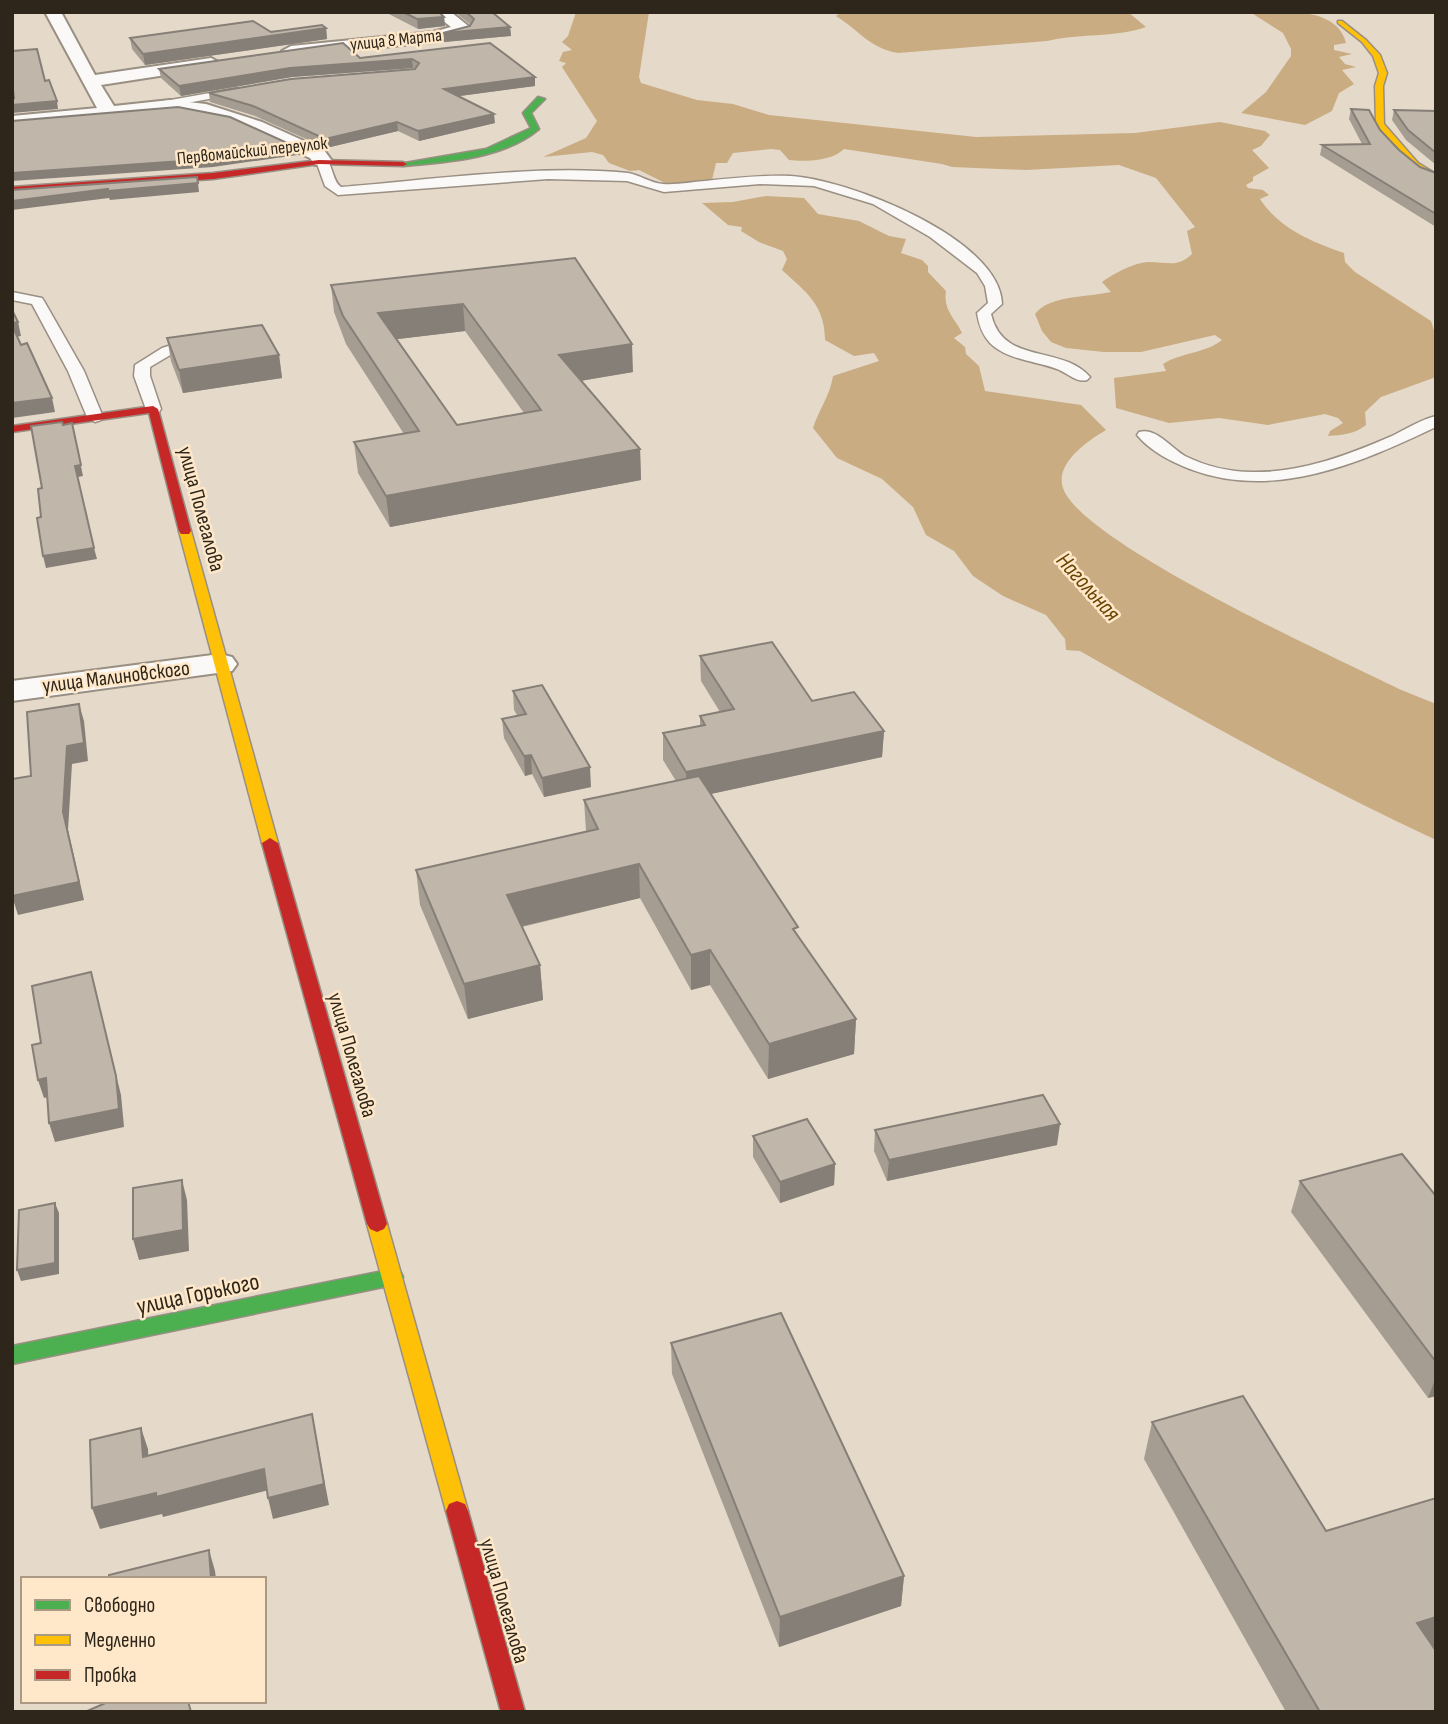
<svg xmlns="http://www.w3.org/2000/svg" width="1448" height="1724" font-family="'Sofia Sans Condensed',sans-serif">
	<rect width="100%" height="100%" fill="#e5d9c9"/>
	<g fill="#c9ac82">
		<path d="M576,12H649L639,77L641,83L697,100L733,104L769,115L976,137L1135,133L1220,122L1265,131L1270,135L1261,146L1252,150L1269,168L1253,177V181L1246,185L1248,188L1263,190L1269,195L1260,199C1279,228 1312,242 1344,253L1345,262L1355,272L1431,321L1436,337V377L1381,397L1365,412L1366,425C1355,434 1342,435 1328,436L1330,431L1343,423L1338,418L1325,414L1268,425L1219,418L1169,423L1116,408L1114,378L1166,371L1163,364C1182,352 1204,354 1222,340L1215,335L1141,352H1104L1066,348L1051,342L1042,331L1035,314C1049,295 1090,297 1111,292L1102,282C1113,274 1135,262 1149,262C1168,262 1177,268 1192,254L1187,231L1195,227L1156,178L1119,165L1026,170L952,167L942,164L844,149C832,161 805,162 789,160L780,150L771,149L733,153L727,163H716L712,180L667,184L639,170L630,171L609,163L603,155L592,152L543,157L586,138L597,121L562,67L566,63L559,61L563,52L572,50L562,42L568,36Z"/>
		<path d="M841,12H1128L1146,27C1114,38 1080,33 1047,41L898,53C869,48 859,30 836,16Z"/>
		<path d="M1250,12C1279,12 1337,5 1346,43L1334,45V50L1352,54L1339,57L1345,64L1356,67L1342,70L1354,84L1339,93L1332,111L1305,125L1241,113L1266,92L1291,56V49L1283,33Z"/>
		<path d="M766,196L804,198L818,214L859,221L889,236L906,239L901,253L922,260L928,266V272L946,291C943,310 954,317 962,333L954,338L965,347L966,354L979,366L985,391L1081,405L1106,430C1089,440 1058,461 1062,484C1069,538 1343,661 1399,689L1436,704V840C1314,783 1197,718 1080,651L1066,650L1065,639L1046,615L1003,596L973,576L954,551L926,535L913,507L882,479L837,458L813,428C819,409 830,396 833,376L879,361L874,353L854,356L825,340C825,305 806,292 782,270L787,259L783,251L759,242L741,231L742,227L728,225L702,203L733,202Z"/>
	</g>
	<g fill="none" stroke-linecap="round" stroke-linejoin="round">
		<g stroke="#998f83" stroke-width="3">
			<g id="lane">
				<path d="M238,88L243,91L242,93L148,110L142,107L148,104Z"/>
				<path d="M322,157C334,162 331,180 341,187C431,180 538,164 628,173C640,175 650,183 663,184C677,185 692,182 705,181C734,178 762,175 790,176C847,179 1000,238 1002,304L991,314C1003,366 1061,344 1090,377L1087,380C1076,383 1068,373 1057,369C1036,361 1007,360 990,343C982,334 979,325 977,313L988,303L985,286L977,273L930,237L873,204L814,186L760,184L664,192L627,181L548,179L338,195L325,186L316,161Z"/>
				<path d="M12,292L42,298L44,301L84,371L103,417L101,420L95,422L87,417L68,371L32,304L12,300Z"/>
				<path d="M197,337L204,341L202,344L172,354L150,367V376L161,409L159,412H147L134,376L135,365L162,348Z"/>
				<path d="M1436,416V427C1360,463 1274,501 1190,469C1172,462 1150,451 1137,435L1139,432C1156,427 1171,448 1185,456C1205,466 1230,472 1252,472C1301,473 1348,455 1392,436C1406,429 1420,420 1436,416Z"/>
			</g>
		</g>
		<g stroke="#998f83" stroke-width="4">
			<g id="street">
				<path d="M45,12H61L95,75L211,58L220,63L211,68L101,85L114,106L170,100L206,104L262,122L324,150L332,161L329,165H315L310,158L232,123L180,112L12,128V116L97,108Z"/>
				<path d="M432,12H451L472,29L470,33L433,42L291,56L282,51L291,46L433,32L451,27Z"/>
				<path d="M220,654L232,657L237,664L232,671L12,701V681Z"/>
			</g>
		</g>
		<g stroke="#998f83" stroke-width="3">
			<g id="fast">
				<path d="M538,97L545,99L531,113L539,129C503,159 447,162 403,166L399,164L486,149L531,128L523,113Z"/>
				<path d="M393,1269L400,1271L403,1277L400,1283L393,1285L12,1364V1346Z"/>
			</g>
		</g>
		<g stroke="#998f83" stroke-width="3">
			<g id="slow">
				<path d="M1338,21H1342L1366,40L1380,55L1387,73L1383,86L1384,124L1418,163L1436,174V180L1412,167L1376,124L1375,86L1379,73L1373,56L1362,42L1338,23Z"/>
				<path d="M185,527L191,531L278,843L275,846H265L262,843L179,531Z"/>
				<path d="M377,1216L384,1219L387,1224L468,1511L465,1518L457,1521L449,1518L446,1511L367,1224L370,1219Z"/>
			</g>
		</g>
		<g stroke="#998f83" stroke-width="3">
			<g id="jam">
				<path d="M319,160L403,162L407,164L403,166L319,164L213,179L12,193V187L213,173Z"/>
				<path d="M153,406L158,409L191,531L189,534H181L179,531L149,413L12,432V426Z"/>
				<path d="M270,838L278,843L387,1224L384,1229L377,1232L370,1229L367,1224L262,843Z"/>
				<path d="M457,1501L465,1504L468,1511L525,1712H501L446,1511L449,1504Z"/>
			</g>
		</g>
		<use href="#lane" fill="#fbf9f7" fill-rule="evenodd"/>
		<use href="#street" fill="#fbf9f7" fill-rule="evenodd"/>
		<use href="#fast" fill="#4caf50" fill-rule="evenodd"/>
		<use href="#slow" fill="#ffc107" fill-rule="evenodd"/>
		<use href="#jam" fill="#c62828" fill-rule="evenodd"/>
	</g>
	<g fill="#a59d92" fill-rule="evenodd">
		<path d="M385,12H439L444,17L445,26L418,29Z"/>
		<path d="M455,12H492L510,27L511,36L444,42L471,25Z"/>
		<path d="M326,28L327,39L145,65L132,49L130,38Z"/>
		<path d="M490,43L535,86L459,96L495,123L419,141L398,131L326,148L255,116L210,102L209,93L415,69L413,68L292,77L181,96L161,78L159,69L360,58Z"/>
		<path d="M1351,109L1380,130L1399,150L1420,167L1436,174V227L1320,155L1322,145L1362,144L1349,119Z"/>
		<path d="M1394,110L1436,111V165L1406,140L1392,120Z"/>
		<path d="M575,258L633,372L581,381L640,449L641,480L390,527L358,473L354,442L404,434L346,344L334,312L331,285ZM465,331L524,413L457,425L397,339Z"/>
		<path d="M167,338L279,355L282,378L183,393L171,361Z"/>
		<path d="M700,656L884,731L882,757L711,794L798,935L856,1019L854,1054L768,1079L710,985L691,990L640,898L522,927L540,965L543,1000L468,1019L420,905L416,870L586,831L584,800L676,781L663,760V733L700,726V716L720,712L701,681Z"/>
		<path d="M513,691L591,787L544,797L532,774L525,776L504,738L502,719L517,715L514,710Z"/>
		<path d="M875,1130L1057,1145L887,1181L874,1151Z"/>
		<path d="M753,1136L835,1164L834,1185L780,1203L753,1157Z"/>
		<path d="M1300,1181L1436,1196V1396L1428,1398L1291,1212Z"/>
		<path d="M671,1343L904,1576L901,1606L779,1647L672,1374Z"/>
		<path d="M1152,1422L1326,1531L1436,1712H1286L1144,1459Z"/>
	</g>
	<g fill="#867f77">
		<path d="M444,17L445,26L418,29L417,19Z"/>
		<path d="M510,27L511,36L444,42L443,33Z"/>
		<path d="M326,28L327,39L145,65L143,54Z"/>
		<path d="M412,59L413,68L292,77L181,96L179,86L290,68Z"/>
		<path d="M535,77V86L445,98L444,89Z"/>
		<path d="M57,101L58,109L12,113V105Z"/>
		<path d="M494,114L495,123L419,141L418,131Z"/>
		<path d="M397,122L398,131L326,148L325,139Z"/>
		<path d="M296,147L297,155L213,167L12,181V173Z"/>
		<path d="M198,183L199,192L110,200L109,198L12,210V201L108,189Z"/>
		<path d="M463,304L465,331L382,341L378,313Z"/>
		<path d="M18,322L21,336L15,337L12,323Z"/>
		<path d="M632,344L633,372L561,384L559,355Z"/>
		<path d="M279,355L282,378L183,393L179,370Z"/>
		<path d="M52,398L55,412L12,418V403Z"/>
		<path d="M72,423L83,476L78,477L75,466Z"/>
		<path d="M640,449L641,480L390,527L386,496Z"/>
		<path d="M94,548L97,559L46,568L43,556Z"/>
		<path d="M79,704L84,721L88,761L72,764L68,830L84,900L18,915L12,896L63,812L67,746Z"/>
		<path d="M884,731L882,757L687,799L686,772Z"/>
		<path d="M531,755L532,774L525,776L524,756Z"/>
		<path d="M590,767L591,787L544,797L542,778Z"/>
		<path d="M639,864L640,898L510,929L507,895Z"/>
		<path d="M710,950V985L691,990V955Z"/>
		<path d="M540,965L543,1000L468,1019L464,984Z"/>
		<path d="M91,972L121,1095L124,1127L55,1142L49,1123Z"/>
		<path d="M856,1019L854,1054L768,1079L769,1044Z"/>
		<path d="M46,1078L52,1096L44,1098L38,1080Z"/>
		<path d="M1060,1124L1057,1145L887,1181L889,1160Z"/>
		<path d="M835,1164L834,1185L780,1203V1182Z"/>
		<path d="M182,1180L187,1200L189,1251L139,1260L133,1239Z"/>
		<path d="M55,1203L59,1213V1274L21,1281L17,1270Z"/>
		<path d="M1436,1377V1396L1428,1398Z"/>
		<path d="M312,1414L329,1505L273,1519L268,1498Z"/>
		<path d="M141,1428L148,1449L149,1478L143,1457Z"/>
		<path d="M264,1469L269,1490L163,1517L162,1514L100,1529L92,1508Z"/>
		<path d="M209,1550L215,1571L216,1579H211Z"/>
		<path d="M904,1576L901,1606L779,1647L780,1617Z"/>
		<path d="M1436,1617V1649L1402,1660L1417,1623Z"/>
	</g>
	<g fill="#c0b6aa" stroke="#867f77" stroke-width="2" fill-rule="evenodd">
		<path d="M403,12H439L444,17L417,19Z"/>
		<path d="M466,12H492L510,27L443,33L470,26L474,19Z"/>
		<path d="M253,21L271,32L322,25L326,28L143,54L130,38Z"/>
		<path d="M343,43L360,58L490,43L535,77L444,89L494,114L418,131L397,122L325,139L253,106L209,93L291,79L415,69L419,63L412,59L290,68L179,86L159,69Z"/>
		<path d="M37,49L45,81L49,80L57,101L12,105V98H14L12,82V51Z"/>
		<path d="M178,107L230,117L296,147L211,159L12,173V121Z"/>
		<path d="M1351,109L1369,110L1380,130L1399,150L1420,167L1436,173V214L1322,145L1370,144Z"/>
		<path d="M1394,110L1436,111V153L1408,130Z"/>
		<path d="M197,177L198,183L108,191V189L12,201V190Z"/>
		<path d="M575,258L632,344L559,355L640,449L386,496L354,442L419,431L343,316L331,285ZM463,304L541,410L457,425L378,313Z"/>
		<path d="M12,310L18,322L12,323Z"/>
		<path d="M12,325L21,345L27,343L52,398L12,403Z"/>
		<path d="M262,325L279,355L179,370L167,338Z"/>
		<path d="M62,422L63,425L72,423L81,465L75,466L94,548L43,556L37,518L41,517L38,489L42,488L31,426Z"/>
		<path d="M772,642L812,701L854,692L884,731L686,772L663,733L705,725L700,716L734,709L700,656Z"/>
		<path d="M542,685L590,767L542,778L531,755L524,756L502,719L526,714L513,691Z"/>
		<path d="M79,704L84,743L67,746L63,812L79,882L12,896V779L31,776L27,712Z"/>
		<path d="M699,776L798,927L793,929L856,1019L769,1044L710,950L691,955L639,864L507,895L540,965L464,984L416,870L598,829L584,800Z"/>
		<path d="M91,972L116,1076L119,1109L49,1123L46,1078L38,1080L32,1045L41,1043L32,986Z"/>
		<path d="M1043,1095L1060,1124L889,1160L875,1130Z"/>
		<path d="M807,1119L835,1164L780,1182L753,1136Z"/>
		<path d="M1402,1154L1436,1196V1362L1300,1181Z"/>
		<path d="M182,1180L183,1230L133,1239V1188Z"/>
		<path d="M55,1203V1263L17,1270L19,1210Z"/>
		<path d="M781,1313L904,1576L780,1617L671,1343Z"/>
		<path d="M1243,1396L1326,1531L1436,1498V1617L1417,1623L1436,1651V1712H1320L1265,1618L1152,1422Z"/>
		<path d="M312,1414L324,1484L268,1498L264,1469L156,1497V1493L92,1508L90,1440L141,1428L143,1457Z"/>
		<path d="M209,1550L211,1579H109V1575Z"/>
		<path d="M110,1701H188L191,1712H85Z"/>
	</g>
	<g text-anchor="middle" dominant-baseline="central" stroke-width="5" stroke-linejoin="round" paint-order="stroke">
		<g font-size="18" fill="#2e261a" stroke="#ffe8c9">
			<text transform="translate(396 40) rotate(-6)">улица 8 Марта</text>
			<text transform="translate(252 151) rotate(-6)">Первомайский переулок</text>
		</g>
		<g font-size="21" fill="#2e261a" stroke="#ffe8c9">
			<text transform="translate(201 509) rotate(75)">улица Полегалова</text>
			<text transform="translate(116 677) rotate(-7)">улица Малиновского</text>
			<text transform="translate(352 1055) rotate(74)">улица Полегалова</text>
			<text transform="translate(504 1601) rotate(74)">улица Полегалова</text>
		</g>
		<g font-size="23" font-style="italic" fill="#694500" stroke="#ffe8c9">
			<text transform="translate(1088 587) rotate(48)">Нагольная</text>
		</g>
		<g font-size="24" fill="#2e261a" stroke="#ffe8c9">
			<text transform="translate(198 1294) rotate(-12)">улица Горького</text>
		</g>
	</g>
	<rect width="1448" height="1724" fill="none" stroke="#2e261a" stroke-width="28"/>
	<rect x="21" y="1577" width="245" height="126" fill="#ffe8c9" stroke="#ab9a83" stroke-width="2"/>
	<rect x="35" y="1600" width="35" height="10" fill="#4caf50" stroke="#ab9a83" stroke-width="2"/>
	<text x="84" y="1612" font-size="21" fill="#2e261a">Свободно</text>
	<rect x="35" y="1635" width="35" height="10" fill="#ffc107" stroke="#ab9a83" stroke-width="2"/>
	<text x="84" y="1647" font-size="21" fill="#2e261a">Медленно</text>
	<rect x="35" y="1670" width="35" height="10" fill="#c62828" stroke="#ab9a83" stroke-width="2"/>
	<text x="84" y="1682" font-size="21" fill="#2e261a">Пробка</text>
</svg>
